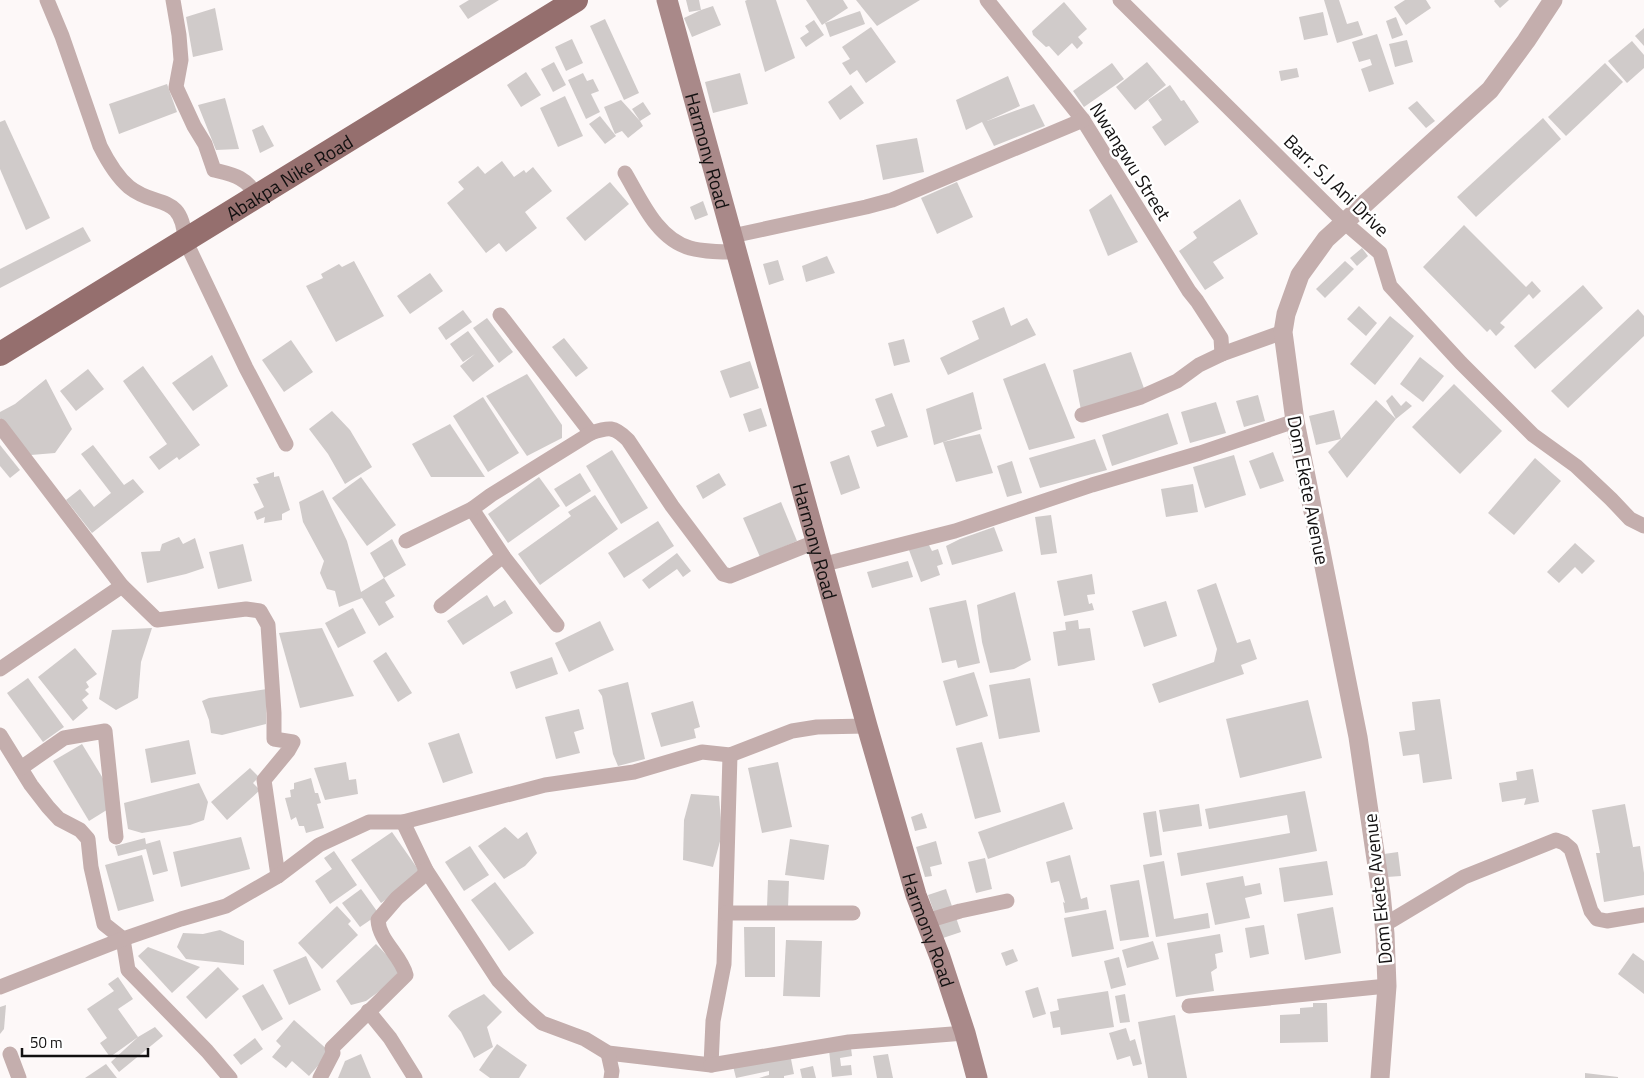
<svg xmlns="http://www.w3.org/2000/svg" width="1644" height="1078" font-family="'Titillium Web',sans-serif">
	<rect width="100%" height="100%" fill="#fdf8f8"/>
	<g fill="#d0cbca">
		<path d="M469,0H499L468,19L459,6Z"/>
		<path d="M686,0H699L701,10L713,6L721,25L692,37L684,18L701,10L689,12Z"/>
		<path d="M747,0H776L795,58L765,72L745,1Z"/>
		<path d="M806,0H843L848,8L822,25Z"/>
		<path d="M856,0H920L877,26Z"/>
		<path d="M1324,0H1339L1347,24L1358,21L1363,35L1337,43Z"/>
		<path d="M1405,0H1426L1431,8L1406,25L1394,7Z"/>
		<path d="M1495,0H1509L1500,8L1494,1Z"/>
		<path d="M1064,2L1087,29L1078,37L1083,43L1077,49L1072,43L1058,56L1049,46L1046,47L1033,35L1032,31Z"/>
		<path d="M215,8L223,50L193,57L186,17Z"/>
		<path d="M860,11L865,24L830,37L825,23Z"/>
		<path d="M1323,12L1328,35L1304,40L1299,17Z"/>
		<path d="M1396,17L1403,35L1392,39L1386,21Z"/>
		<path d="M605,19L639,93L624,100L590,26Z"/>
		<path d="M814,20L824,35L806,47L800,38L809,32L805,26Z"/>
		<path d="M871,27L896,62L866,83L857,70L850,75L842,63L850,59L842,47Z"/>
		<path d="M1644,28V46L1635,36Z"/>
		<path d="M1377,34L1394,84L1369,92L1361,69L1372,65L1370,59L1359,62L1352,42Z"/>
		<path d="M572,39L583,63L566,71L555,47Z"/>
		<path d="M1407,40L1413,62L1395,67L1389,44Z"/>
		<path d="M1632,41L1644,55V68L1627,83L1608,61Z"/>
		<path d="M554,62L566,85L553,92L541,69Z"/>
		<path d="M1147,62L1166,85L1135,110L1116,87Z"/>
		<path d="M1112,63L1124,79L1084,107L1073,91Z"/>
		<path d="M1605,63L1623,82L1566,136L1548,117Z"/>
		<path d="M1297,68L1299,77L1281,81L1279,71Z"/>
		<path d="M526,72L541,95L521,107L507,85Z"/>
		<path d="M583,73L587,81L593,79L599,91L591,94L600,112L586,119L568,80Z"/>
		<path d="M740,73L748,104L713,113L705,82Z"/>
		<path d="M1008,76L1020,106L987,121L1034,104L1045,126L994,146L982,122L966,130L956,100Z"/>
		<path d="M167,84L177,112L119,134L109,104Z"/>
		<path d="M851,85L864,103L840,120L828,102Z"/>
		<path d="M1170,85L1181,101L1184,100L1199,122L1165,146L1152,127L1162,120L1148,100Z"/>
		<path d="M565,96L583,136L558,147L540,108Z"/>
		<path d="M225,98L239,149L216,150L198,105Z"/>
		<path d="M621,100L640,121L632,109L643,102L651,114L640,121L643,126L628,138L622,131L615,134L604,107Z"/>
		<path d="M1417,101L1435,121L1426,128L1408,108Z"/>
		<path d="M600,116L616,136L605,144L589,124Z"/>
		<path d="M1543,118L1561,139L1476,217L1457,197Z"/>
		<path d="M5,120L50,218L26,230L0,169V122Z"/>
		<path d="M263,125L274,146L260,153L252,130Z"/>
		<path d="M917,138L924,172L883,180L876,145Z"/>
		<path d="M502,161L514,177L524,170L526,173L533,167L552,191L525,212L537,228L506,252L499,243L486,253L447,203L464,189L458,182L478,166L485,174Z"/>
		<path d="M610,182L629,204L585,241L566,218Z"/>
		<path d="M957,182L973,217L937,234L921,198Z"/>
		<path d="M1111,194L1138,242L1108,256L1089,210Z"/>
		<path d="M1240,199L1258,234L1213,262L1224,278L1205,290L1179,251L1197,238L1193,232Z"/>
		<path d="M703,201L708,215L695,220L690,207Z"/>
		<path d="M1464,225L1526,287L1532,281L1541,291L1533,299L1529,294L1500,323L1505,327L1496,336L1490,329L1487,332L1423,267Z"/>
		<path d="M83,227L91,241L0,288V269Z"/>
		<path d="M1362,248L1368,256L1357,266L1350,258Z"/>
		<path d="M827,256L835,273L806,282L802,266Z"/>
		<path d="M778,260L784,280L769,285L763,264Z"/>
		<path d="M354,261L384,316L336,342L306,286L323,278L321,274L339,264L342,267Z"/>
		<path d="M1345,261L1354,269L1325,298L1316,289Z"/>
		<path d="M430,273L443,291L410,314L397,296Z"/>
		<path d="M1583,285L1603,308L1535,369L1514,346Z"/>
		<path d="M1359,306L1377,323L1366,336L1347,319Z"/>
		<path d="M1004,307L1011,326L1027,318L1036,335L948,375L940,358L979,339L972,321Z"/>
		<path d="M1638,309L1644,316V336L1568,408L1551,391Z"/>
		<path d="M463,310L472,322L446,340L438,328Z"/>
		<path d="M1390,316L1414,336L1375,385L1350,364Z"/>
		<path d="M487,318L513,352L499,363L473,328Z"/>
		<path d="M468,331L494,366L473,382L460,366L475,354L463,362L450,344Z"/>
		<path d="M564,338L588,368L576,377L552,347Z"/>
		<path d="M904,339L910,362L894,366L888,343Z"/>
		<path d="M291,340L313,372L284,392L262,360Z"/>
		<path d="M1131,352L1146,394L1082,415L1073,370Z"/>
		<path d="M212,355L228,386L193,411L172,383Z"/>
		<path d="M1420,357L1444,376L1423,402L1400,384Z"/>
		<path d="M750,361L759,388L730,398L720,371Z"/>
		<path d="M1045,363L1075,438L1029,450L1003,379Z"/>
		<path d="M143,366L200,445L179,460L177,457L159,470L149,457L167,444L123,381Z"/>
		<path d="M88,369L104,389L76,411L60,391Z"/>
		<path d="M527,374L562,425V438L527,456L486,396Z"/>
		<path d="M46,379L72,429L55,453L31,455L0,418V412L15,404Z"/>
		<path d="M1454,384L1502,431L1460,474L1412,427Z"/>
		<path d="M973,392L982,429L943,442L980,434L993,473L956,482L943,442L934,445L926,409Z"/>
		<path d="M892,393L908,437L877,447L871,431L885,426L875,399Z"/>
		<path d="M1258,395L1265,421L1244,427L1236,401Z"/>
		<path d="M1392,395L1401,406L1406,401L1412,406L1396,419L1347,478L1328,452L1341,439L1316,445L1309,416L1334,410L1341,439L1376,400L1396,419L1386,401Z"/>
		<path d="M483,397L519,453L488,472L453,416Z"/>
		<path d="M1216,402L1226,433L1190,443L1181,412Z"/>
		<path d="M761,408L767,426L749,432L743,414Z"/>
		<path d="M332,411L350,430L372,467L345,484L328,454L309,429Z"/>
		<path d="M1168,413L1178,444L1112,466L1102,435Z"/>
		<path d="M450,424L485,477H431L412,444Z"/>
		<path d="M1095,439L1107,470L1040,488L1029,458Z"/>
		<path d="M0,445L20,470L10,478L0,466Z"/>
		<path d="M93,445L124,485L133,479L144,492L92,533L66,500L80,489L94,507L111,493L81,454Z"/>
		<path d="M612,450L648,508L621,524L586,466Z"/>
		<path d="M1273,452L1284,481L1260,489L1249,461Z"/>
		<path d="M849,455L860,488L841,495L830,462Z"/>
		<path d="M1234,455L1246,495L1205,508L1193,467Z"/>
		<path d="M1535,458L1561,481L1514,535L1488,513Z"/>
		<path d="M1012,461L1022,493L1007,497L997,466Z"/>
		<path d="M274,472V477L279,476L290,510L282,514V520L264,523L265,517L257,520L254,512L264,507L253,484L259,483L256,478Z"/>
		<path d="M580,473L591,491L566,507L554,489Z"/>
		<path d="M719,473L726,485L703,499L696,486Z"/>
		<path d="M361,477L396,525L367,546L332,498Z"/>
		<path d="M539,477L560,506L508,543L488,514Z"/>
		<path d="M1193,484L1198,512L1166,517L1161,489Z"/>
		<path d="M323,490L347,541L361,592L384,578L395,596L385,602L394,617L379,626L362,598L339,607L335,591L327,589L320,573L324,561L303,522L299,502Z"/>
		<path d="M595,495L618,529L540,585L518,554L571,516L568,512Z"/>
		<path d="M781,502L797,541L760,557L743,518Z"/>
		<path d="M1051,515L1057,553L1041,555L1035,517Z"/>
		<path d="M658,521L674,546L624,578L608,553Z"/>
		<path d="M994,527L1003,551L952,565L946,546L960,539Z"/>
		<path d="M179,537L183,544L195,538L204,568L186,574L147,583L141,552L160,551L162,544Z"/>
		<path d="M392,539L406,565L384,578L370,553Z"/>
		<path d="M928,543L932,551L938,549L943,564L937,566L940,575L921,582L909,550Z"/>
		<path d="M1575,543L1595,561L1582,574L1575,567L1559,583L1547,572Z"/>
		<path d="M243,544L252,581L218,589L209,552Z"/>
		<path d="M677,553L691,571L683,577L677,569L649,589L642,580Z"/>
		<path d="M908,561L913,577L872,588L867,572Z"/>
		<path d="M1092,574L1095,594L1087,595L1089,604L1092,603L1094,610L1064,616L1057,581Z"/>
		<path d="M1216,583L1237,643L1250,639L1257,659L1241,665L1244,674L1159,703L1152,684L1214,662L1217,649L1197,590Z"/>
		<path d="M1015,592L1031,660L1014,669L990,673L982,642L977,605Z"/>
		<path d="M487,595L494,607L505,600L513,613L463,645L447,621Z"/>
		<path d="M966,600L980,663L958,668L956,660L942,663L929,608Z"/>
		<path d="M1166,601L1177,636L1144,647L1132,611Z"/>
		<path d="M353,608L366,633L338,648L325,623Z"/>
		<path d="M1078,620L1079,629L1090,628L1095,660L1058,666L1053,632L1066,630L1065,622Z"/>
		<path d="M600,621L614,650L569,672L555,643Z"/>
		<path d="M152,628L141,662L138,698L116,710L99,699L112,630Z"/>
		<path d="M322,628L354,696L300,708L279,633Z"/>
		<path d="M75,648L97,674L86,682L89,687L85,690L89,694L82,700L88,708L73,721L38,677Z"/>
		<path d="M386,652L412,693L398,702L373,661Z"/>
		<path d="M552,657L558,674L516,689L510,672Z"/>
		<path d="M974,672L988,716L956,726L943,681Z"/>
		<path d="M28,678L64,727L43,742L7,693Z"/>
		<path d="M1030,678L1040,732L999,739L989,685Z"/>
		<path d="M628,682L645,759L618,766L613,754L602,696L598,690Z"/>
		<path d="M267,689L266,724L222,735L211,733L209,720L202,701L209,698Z"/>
		<path d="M1440,699L1452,779L1423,783L1419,754L1403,756L1399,732L1415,730L1412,702Z"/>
		<path d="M1308,700L1322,758L1240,778L1226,719Z"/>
		<path d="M693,701L700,727L694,729L696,738L661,747L651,713Z"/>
		<path d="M579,709L584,729L574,732L580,753L556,759L545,717Z"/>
		<path d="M459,733L473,773L443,783L428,743Z"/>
		<path d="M189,740L196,774L151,783L145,749Z"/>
		<path d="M982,742L1001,812L975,819L956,748Z"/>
		<path d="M82,744L118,803L89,821L53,761Z"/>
		<path d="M346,762L349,780L356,779L358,794L325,800L314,768Z"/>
		<path d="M778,762L792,827L762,833L748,768Z"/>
		<path d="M250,768L259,777L253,783L260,790L227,820L211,802Z"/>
		<path d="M1533,769L1539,802L1524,805L1526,798L1502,802L1499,783L1517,780L1516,772Z"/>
		<path d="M311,778L315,793H318L321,803L317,804L324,828L306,833L304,826H299L296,817L291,820L285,798L291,797L290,790L294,789V783Z"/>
		<path d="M199,783L208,802L204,820L190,825L142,833L128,829L124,803Z"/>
		<path d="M1305,791L1317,851L1181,876L1177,853L1290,833L1287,815L1209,829L1205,809Z"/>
		<path d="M691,794L719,796L722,834L713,867L683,860L684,820Z"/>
		<path d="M1064,802L1073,829L988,859L978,832Z"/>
		<path d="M1199,804L1202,826L1163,832L1159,810Z"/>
		<path d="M1625,804L1633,847L1627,848L1640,846L1644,873V895L1604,902L1596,853H1600L1592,810Z"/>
		<path d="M1156,811L1162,855L1150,857L1143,813Z"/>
		<path d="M922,813L927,828L915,831L911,817Z"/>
		<path d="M505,827L518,839L527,832L537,853L525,866L504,879L478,846Z"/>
		<path d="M392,832L422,875L381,903L351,860Z"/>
		<path d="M241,837L250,869L181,887L173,852Z"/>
		<path d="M145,838L146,844L160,840L168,871L153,875L146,849L118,856L115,846Z"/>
		<path d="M790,839L829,845L824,880L785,875Z"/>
		<path d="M936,841L942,864L930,867L932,876L925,877L916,847Z"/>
		<path d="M470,846L489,875L464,891L445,862Z"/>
		<path d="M334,851L357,885L330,904L315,881L332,869L324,858Z"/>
		<path d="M1398,852L1401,876L1387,877L1384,854Z"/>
		<path d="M142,855L154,901L118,911L105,865Z"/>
		<path d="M1070,855L1081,899L1087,897L1089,909L1065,913L1063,902L1065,903L1059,881L1051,883L1046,862Z"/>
		<path d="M985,858L992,889L976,893L968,862Z"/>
		<path d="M1164,861L1174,919L1208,913L1210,928L1156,937L1143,865Z"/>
		<path d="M1327,861L1333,895L1284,902L1279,868Z"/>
		<path d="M1243,876L1245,886L1260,883L1262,894L1245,898L1250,918L1215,925L1206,883Z"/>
		<path d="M768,880L789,881L788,908L767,907Z"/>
		<path d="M1139,880L1149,937L1120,941L1110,885Z"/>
		<path d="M495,882L534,933L509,951L471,900Z"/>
		<path d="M361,889L379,914L360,927L342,903Z"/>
		<path d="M946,889L961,932L943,938L928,895Z"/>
		<path d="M337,906L351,921L348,924L358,935L322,969L298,943Z"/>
		<path d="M1333,907L1341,953L1305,960L1297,914Z"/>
		<path d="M1106,910L1114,949L1072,957L1064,918Z"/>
		<path d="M1264,925L1269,954L1250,958L1245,928Z"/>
		<path d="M744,927H775V977H745Z"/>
		<path d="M220,930L244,941V965L186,959L177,947L183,933L203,934Z"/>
		<path d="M1220,934L1223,952L1215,954L1217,968L1211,972L1214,991L1176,997L1167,943Z"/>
		<path d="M786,940L822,941L820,997L783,996Z"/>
		<path d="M1153,941L1159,959L1127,968L1122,950Z"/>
		<path d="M376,944L401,970L381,990L366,1001L351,1005L336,981Z"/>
		<path d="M148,947L200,967L172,993L138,956Z"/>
		<path d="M1013,949L1018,961L1006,966L1001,953Z"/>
		<path d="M1633,953L1644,961V994L1618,974Z"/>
		<path d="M306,956L321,990L289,1005L273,970Z"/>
		<path d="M1119,957L1126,985L1111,989L1104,961Z"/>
		<path d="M218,967L239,989L206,1019L186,997Z"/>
		<path d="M118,977L133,999L118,1009L138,1037L155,1027L163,1036L119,1072L111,1062L138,1037L110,1057L100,1043L107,1038L87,1009L114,991L108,984Z"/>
		<path d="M263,984L283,1019L262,1031L242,996Z"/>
		<path d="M1038,987L1046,1014L1033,1018L1025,991Z"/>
		<path d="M1108,991L1114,1027L1061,1035L1060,1027L1053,1028L1050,1012L1059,1010L1057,999Z"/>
		<path d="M484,994L502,1012L487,1027L493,1047L474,1058L461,1032L448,1016L452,1011Z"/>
		<path d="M1125,994L1130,1022L1120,1023L1115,996Z"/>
		<path d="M1313,1003H1327L1328,1042L1280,1043V1015L1300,1014V1008L1313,1007Z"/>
		<path d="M6,1005L4,1029L0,1034V1007Z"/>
		<path d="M1175,1015L1187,1078H1148L1138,1022Z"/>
		<path d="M294,1020L330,1052L309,1076L292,1061L286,1068L272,1057L281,1046L276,1041Z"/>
		<path d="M1126,1028L1130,1041L1135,1039L1142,1064L1133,1066L1130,1056L1117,1060L1109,1033Z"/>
		<path d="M255,1038L263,1049L241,1065L233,1055Z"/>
		<path d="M497,1044L527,1065L519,1078H490L479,1070Z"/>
		<path d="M851,1048L852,1056L840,1058L841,1066L851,1065L852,1075L832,1077L829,1050Z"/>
		<path d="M361,1054L371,1078H338L345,1061Z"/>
		<path d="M790,1054L794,1074L784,1076V1078H759L769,1075V1071L736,1078L733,1066Z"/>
		<path d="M888,1054L893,1078H877L873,1056Z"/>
		<path d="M106,1064L117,1078H85Z"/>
		<path d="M813,1066L816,1078H802L800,1069Z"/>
		<path d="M1585,1073L1618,1077V1078H1585Z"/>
	</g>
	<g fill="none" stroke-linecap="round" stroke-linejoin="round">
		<g stroke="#c4aead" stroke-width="15">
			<path d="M47,0L62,36L100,146C107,160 116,176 129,187C156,209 182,192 185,240L246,368L286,444"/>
			<path d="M173,0L179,35L181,60L176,87L194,126L205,144L214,170C234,175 246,177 257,196"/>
			<path d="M987,0L1083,120L1189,291L1197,301L1221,338L1222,354"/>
			<path d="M1120,0L1344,222L1380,253L1390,286L1461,363L1533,435L1576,466L1611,499L1630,519L1644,526"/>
			<path d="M625,173C641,200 657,239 690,248C705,252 721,252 737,252"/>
			<path d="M732,236L866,207L892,200L1083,120"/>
			<path d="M500,315L591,433"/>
			<path d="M1082,415L1141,397L1177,381L1199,365L1222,354L1283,332"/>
			<path d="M0,426L122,586L157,620L246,609L260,611L268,625L274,713V739L293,742L288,751L264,780L278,876"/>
			<path d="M472,509L503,556L557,625"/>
			<path d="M406,541L472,509L491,495L591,433C609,427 614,426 628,440L672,506L723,574L730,576L815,542"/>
			<path d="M821,565L955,531L1092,485L1200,453L1295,421"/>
			<path d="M441,606L503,556"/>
			<path d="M0,669L122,586"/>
			<path d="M0,735L31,785L48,807L59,819L80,830L88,839L91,867L104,924L123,939L128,970L207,1051L230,1078"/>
			<path d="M21,768L64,738L105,731L116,837"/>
			<path d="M403,822L426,870L498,980L524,1007L542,1023L585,1039L608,1053L711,1065L713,1021L724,964L730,755"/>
			<path d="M726,913H853"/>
			<path d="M927,921L960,911L1007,901"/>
			<path d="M1384,925L1464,877L1556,840L1564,843L1571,849L1591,911L1597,919L1607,921L1644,915"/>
			<path d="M0,987L123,939L181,919L226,906L278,876L319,845L369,822H403L545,785L634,772L702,752L730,755L792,731L817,727L867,726"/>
			<path d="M1189,1006L1387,986"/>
			<path d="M368,1011L390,1038L415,1078"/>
			<path d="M608,1053L612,1071L611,1078"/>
			<path d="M10,1054L19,1078"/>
			<path d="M711,1065L849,1042L965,1033"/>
			<path d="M320,1078L333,1053L332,1048L406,975C401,955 379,941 378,920L397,898L423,876L426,870"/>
		</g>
		<path stroke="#c4aead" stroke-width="19" d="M1380,1078L1387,986L1385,934L1381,893L1358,737L1295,421L1283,332L1286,314L1300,275L1326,239L1490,90L1526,41L1553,0"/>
		<path stroke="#a98989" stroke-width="21" id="s1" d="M667,0L867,726L916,895L940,957L965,1033L977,1078"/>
		<path stroke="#956f6e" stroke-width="24" id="s2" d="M0,354L576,0"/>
	</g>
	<g text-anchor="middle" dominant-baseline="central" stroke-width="5" stroke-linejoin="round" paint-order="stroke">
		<g font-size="19" fill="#121010" stroke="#fff">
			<text stroke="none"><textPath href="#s1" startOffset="156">Harmony Road</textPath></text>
			<text transform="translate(1131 161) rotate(58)">Nwangwu Street</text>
			<text stroke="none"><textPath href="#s2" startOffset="339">Abakpa Nike Road</textPath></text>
			<text transform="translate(1337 185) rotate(44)">Barr. S.J Ani Drive</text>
			<text transform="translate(1309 490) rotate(79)">Dom Ekete Avenue</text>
			<text stroke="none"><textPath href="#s1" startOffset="561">Harmony Road</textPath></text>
			<text transform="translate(1377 889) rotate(-96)">Dom Ekete Avenue</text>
			<text stroke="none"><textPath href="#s1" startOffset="966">Harmony Road</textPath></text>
		</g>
	</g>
	<path d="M22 1048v8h126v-8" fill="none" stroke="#121010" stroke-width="2.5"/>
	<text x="30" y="1048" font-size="15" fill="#121010" stroke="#ffffff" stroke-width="4" paint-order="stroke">50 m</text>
</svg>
